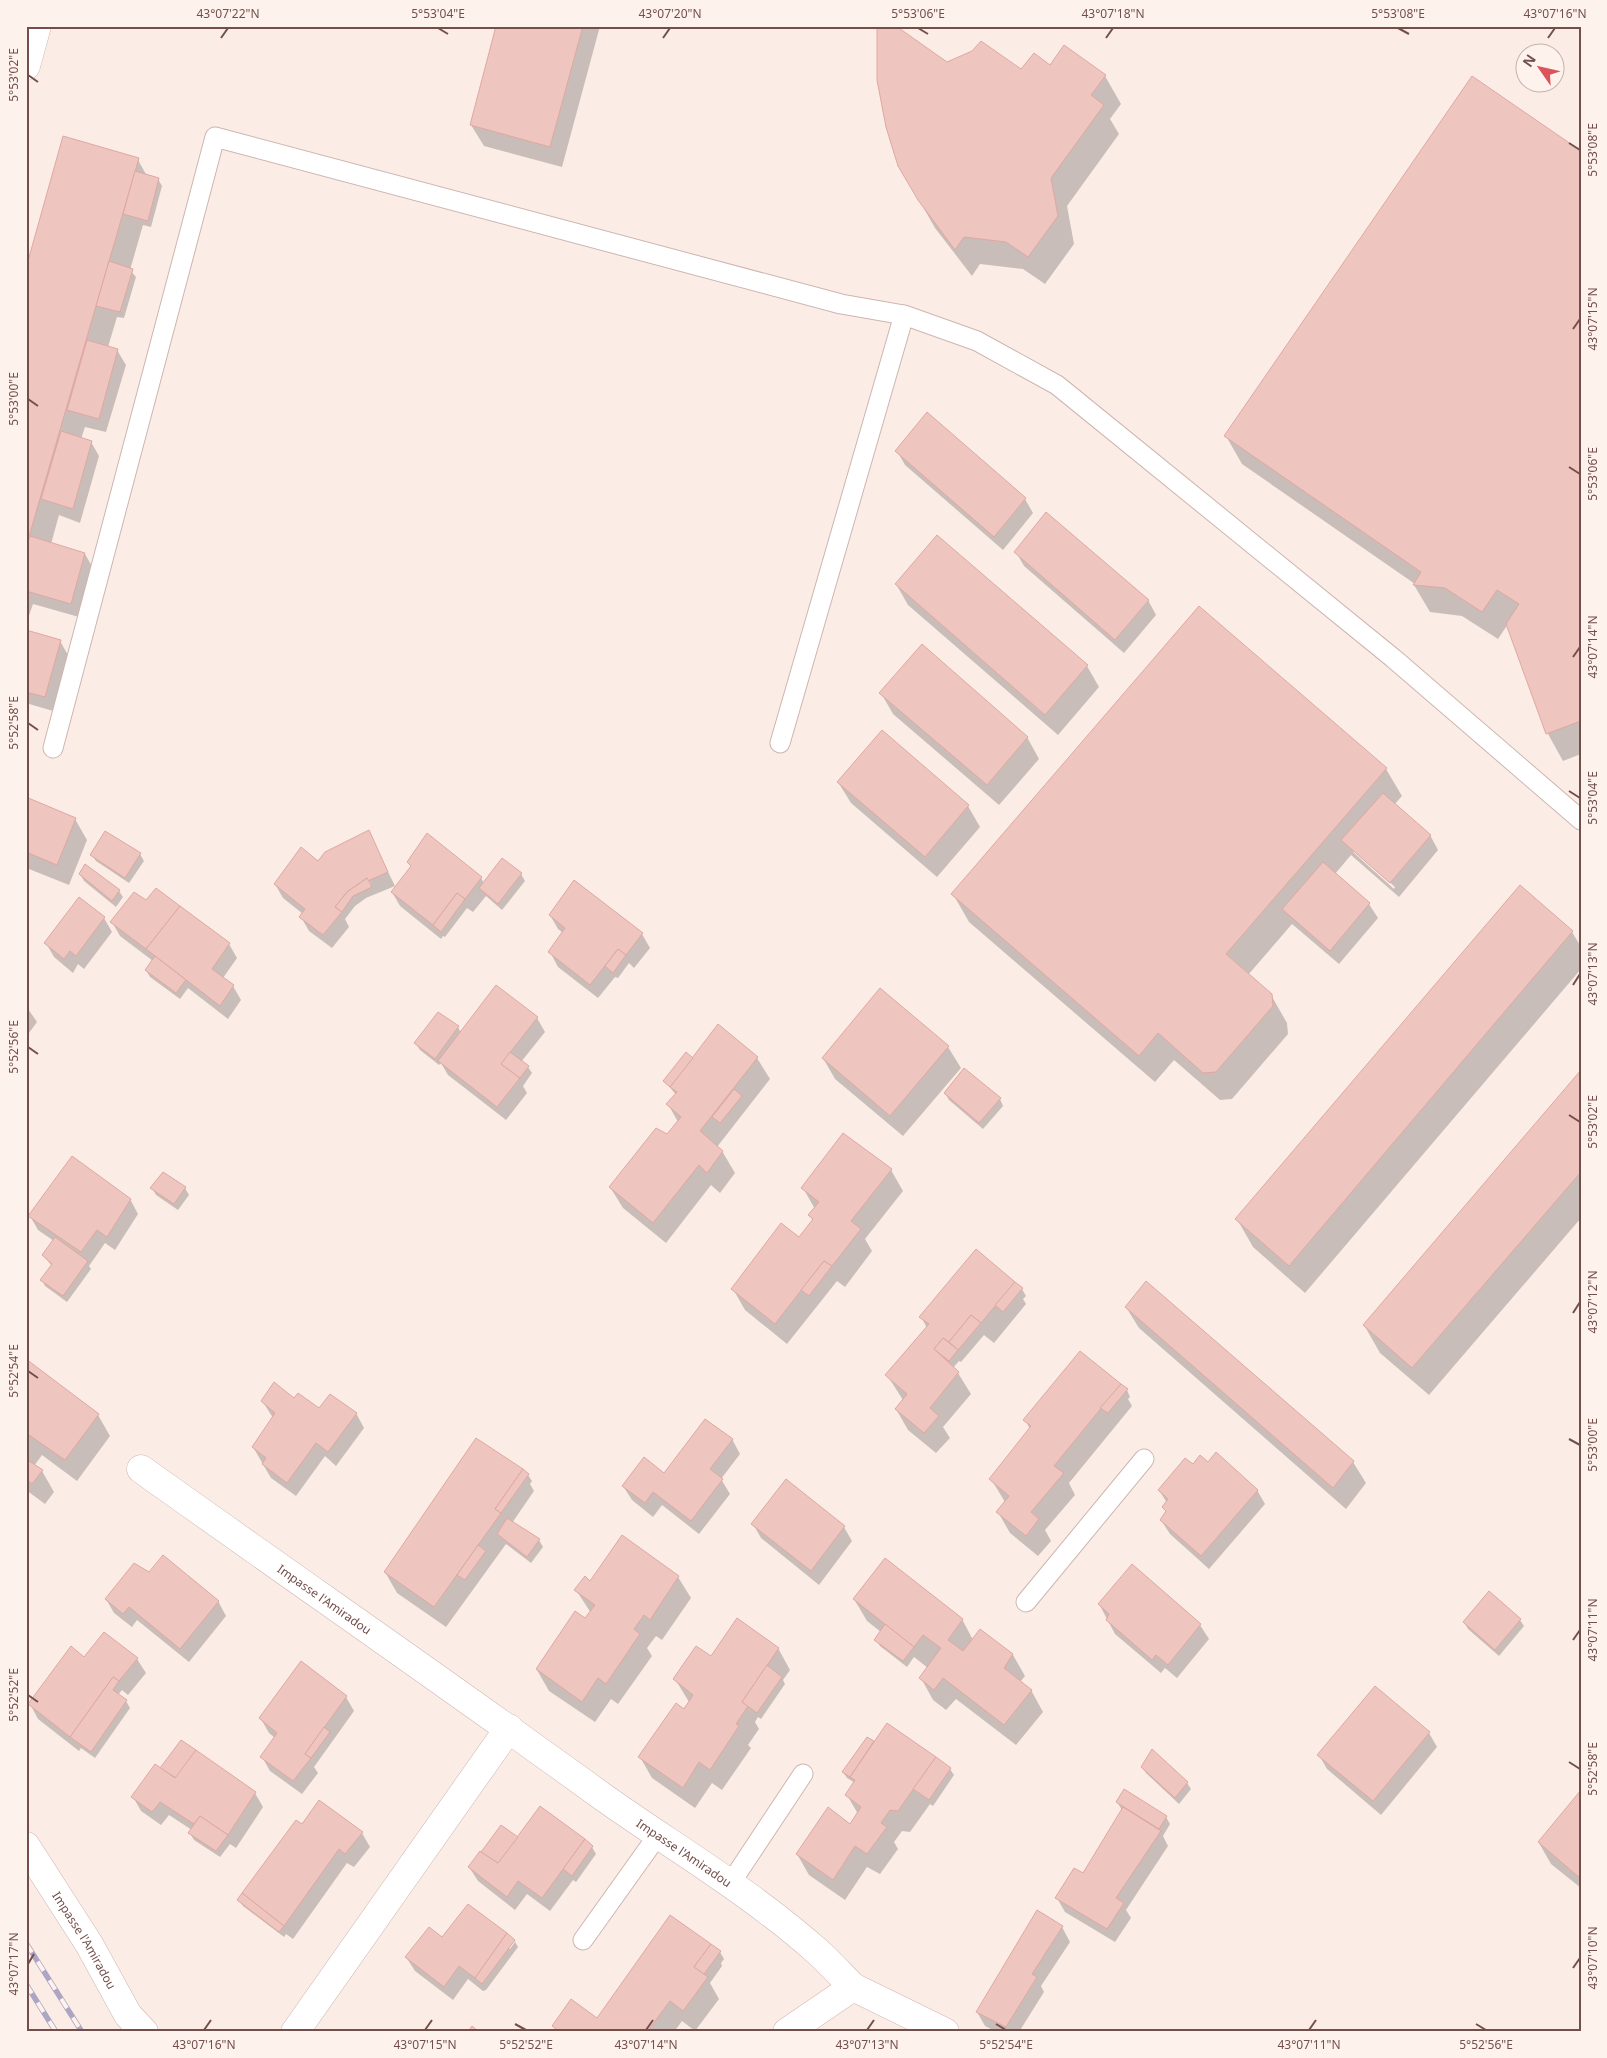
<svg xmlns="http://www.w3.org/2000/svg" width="1607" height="2058" font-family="'Noto Sans',sans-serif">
	<rect width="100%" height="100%" fill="#fbede6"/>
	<g fill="#0003" fill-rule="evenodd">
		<path d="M498,26H600L562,167L484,146L471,125Z"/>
		<path d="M946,63L1021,71L1050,67L1105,76L1121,104L1110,119L1119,134L1067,206L1074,244L1045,284L1023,269L980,264L972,276L935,228L899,165Z"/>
		<path d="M1581,152V754L1563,761L1548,734L1508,624L1498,639L1462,616L1430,612L1414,585L1415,584L1242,464L1226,436Z"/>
		<path d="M138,160L147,176L158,179L162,186L151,227L143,225L130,270L136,277L124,318L117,317L108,347L117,350L126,365L106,432L85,427L81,439L91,442L99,456L80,523L59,515L51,544L85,554L93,568L79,617L33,604L26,624V273Z"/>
		<path d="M897,451L1025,499L1033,513L1003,550L905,465Z"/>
		<path d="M1016,552L1148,600L1156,615L1124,653L1024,566Z"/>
		<path d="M896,584L1087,666L1099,687L1058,735L908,605Z"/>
		<path d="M26,631L60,641L68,655L53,711L26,703Z"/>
		<path d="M881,693L1027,737L1039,759L999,805L893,714Z"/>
		<path d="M1386,769L1402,796L1394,805L1430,835L1438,850L1399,897L1351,855L1335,874L1369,904L1378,918L1339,964L1292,924L1248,975L1271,995L1287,1023L1288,1034L1232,1099L1220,1100L1174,1060L1155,1082L969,922L953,894ZM1355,851L1395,887L1394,889L1353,852Z"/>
		<path d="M838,782L968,806L980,827L937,877L851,803Z"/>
		<path d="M26,798L75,819L87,840L69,885L29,869L26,875Z"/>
		<path d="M368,831L395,886L366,898L355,906L345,919L349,927L332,948L309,931L301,917L303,914L283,898L275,884L318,863ZM364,872L371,884L369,885Z"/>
		<path d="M105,833L140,854L144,861L129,883L96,861L92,855Z"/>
		<path d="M409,862L481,878L484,883L521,874L525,881L502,910L486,896L473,912L467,908L445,937L443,936L441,939L400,906L392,892L411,867Z"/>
		<path d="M80,874L119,891L123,897L116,907L84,881Z"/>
		<path d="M1520,887L1572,932L1581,947V969L1305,1293L1253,1247L1237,1219Z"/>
		<path d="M550,915L642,934L650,948L634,968L629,963L618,978L615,977L598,998L558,967L550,952L563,933L558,929Z"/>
		<path d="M104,918L112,932L84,969L78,964L73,973L54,957L46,943Z"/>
		<path d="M112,922L229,944L237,958L223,978L233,986L241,1000L228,1019L188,988L180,999L150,977L146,970L153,961L120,936Z"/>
		<path d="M26,1006L37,1022L26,1037Z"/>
		<path d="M537,1018L545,1032L521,1062L528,1067L532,1073L523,1086L527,1093L506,1120L448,1075L441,1063L439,1065L420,1050L416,1044L458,1027L461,1033Z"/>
		<path d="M718,1026L757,1058L770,1079L717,1147L722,1151L735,1173L720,1193L711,1185L666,1243L623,1208L610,1187L667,1136L678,1122L668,1104L676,1095L665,1081L693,1059Z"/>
		<path d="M948,1047L961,1068L903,1136L835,1079L823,1058Z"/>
		<path d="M1581,1072V1218L1429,1395L1380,1353L1364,1325Z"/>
		<path d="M945,1093L1000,1099L1003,1106L983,1129L949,1100Z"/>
		<path d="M844,1135L891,1170L903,1191L865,1239L872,1251L845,1287L837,1281L787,1344L745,1310L733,1289L799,1239L813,1221L810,1215L815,1209L803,1188Z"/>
		<path d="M152,1188H185L189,1195L178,1210L156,1195Z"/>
		<path d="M130,1199L138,1214L115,1250L105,1243L89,1266L91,1269L67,1302L45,1286L42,1280L52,1266L43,1255L54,1241L38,1230L30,1216Z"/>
		<path d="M1146,1283L1353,1462L1366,1483L1346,1509L1139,1328L1126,1307Z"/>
		<path d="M1022,1289L1026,1296L1023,1299L1026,1304L994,1343L984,1335L961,1362L959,1361L953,1368L958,1373L971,1394L943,1427L950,1438L936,1453L908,1430L896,1409L903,1400L887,1375L927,1328L921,1317Z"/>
		<path d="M26,1361L98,1415L110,1436L77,1481L42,1455L34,1466L42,1471L54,1492L45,1504L26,1490Z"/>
		<path d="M1127,1390L1130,1397L1128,1399L1132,1406L1069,1483L1075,1495L1045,1530L1051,1541L1038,1556L1010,1533L998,1512L1005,1502L991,1479L1030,1429L1025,1420Z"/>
		<path d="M294,1400L319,1410L356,1413L364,1428L336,1466L325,1456L296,1496L271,1478L253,1447L273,1418L263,1402Z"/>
		<path d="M732,1439L740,1454L721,1479L730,1494L699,1534L662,1505L653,1517L632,1500L623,1486L664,1475Z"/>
		<path d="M1209,1464L1257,1490L1265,1504L1209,1569L1170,1534L1161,1520L1167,1512V1503L1159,1490Z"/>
		<path d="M528,1475L532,1481L530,1484L534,1491L512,1523L539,1540L543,1547L531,1563L506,1544L446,1627L397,1593L385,1572Z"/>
		<path d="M753,1524L844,1527L852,1541L819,1585L761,1538Z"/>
		<path d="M1132,1566L1200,1625L1209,1639L1177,1678L1165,1668L1161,1673L1115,1634L1099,1604Z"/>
		<path d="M149,1574L218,1601L226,1616L189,1662L137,1620L132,1627L114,1613L106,1599Z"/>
		<path d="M678,1577L691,1598L662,1640L656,1636L647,1648L652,1656L618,1704L611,1699L595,1722L549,1691L537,1670L591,1613L576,1590L590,1583Z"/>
		<path d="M854,1599L962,1619L973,1640L981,1631L1013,1655L1025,1676L1020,1682L1031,1690L1043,1712L1016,1745L956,1699L946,1710L933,1700L921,1678L928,1668L914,1657L907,1667L880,1646L876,1640L881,1632L867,1621Z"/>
		<path d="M1520,1620L1524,1626L1499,1656L1468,1629L1464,1622Z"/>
		<path d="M104,1633L137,1659L146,1673L128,1695L122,1690L118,1695L126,1701L130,1708L95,1758L81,1748L79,1751L38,1719L30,1704L84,1659Z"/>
		<path d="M778,1648L790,1670L783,1680L785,1684L761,1719L758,1717L755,1722L759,1729L748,1745L751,1748L722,1790L712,1783L695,1808L652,1778L640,1757L689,1702L675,1679L711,1658Z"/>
		<path d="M346,1697L354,1711L314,1767L318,1773L302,1794L270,1771L262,1757L275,1738L269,1733L261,1719Z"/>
		<path d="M1429,1733L1437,1747L1381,1815L1327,1769L1319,1755Z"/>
		<path d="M873,1742L950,1769L954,1775L933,1806L930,1804L910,1832L902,1831L894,1842L898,1849L880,1874L867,1867L845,1900L809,1875L797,1854L850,1825L858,1814L847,1795L855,1783L847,1778L843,1772Z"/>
		<path d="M1142,1767L1187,1783L1191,1789L1179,1804L1146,1773Z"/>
		<path d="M161,1770L255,1793L263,1807L236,1848L230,1844L220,1857L194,1840L190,1833L192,1830L169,1815L161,1825L141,1811L133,1797Z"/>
		<path d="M1581,1792V1888L1551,1864L1539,1843Z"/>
		<path d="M1117,1802L1166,1817L1170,1824L1163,1836L1168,1846L1126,1910L1131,1918L1115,1942L1065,1912L1057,1898L1083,1874L1122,1810Z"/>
		<path d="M302,1825L362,1833L370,1847L354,1867L347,1863L293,1939L286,1934L284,1937L243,1906L239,1900Z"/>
		<path d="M584,1840L592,1847L596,1854L576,1882L573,1880L550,1911L527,1894L515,1910L478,1881L469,1867Z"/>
		<path d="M468,1906L514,1940L518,1947L486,1990L483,1991L468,1979L453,2000L415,1971L406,1957L429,1929L442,1939ZM513,1940L515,1942L510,1949L508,1947Z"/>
		<path d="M1062,1927L1070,1942L1041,1986L1044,1992L1019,2032H997L985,2026L977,2012Z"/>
		<path d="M720,1952L724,1959L721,1963L722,1966L710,1983L719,1999L695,2031L682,2021L674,2032H557L554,2026L597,2020Z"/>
	</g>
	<g fill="#efc5c0" stroke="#e0a7a1">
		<path d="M496,26H583L550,147L470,125Z"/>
		<path d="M877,26H896L947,62L972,51L981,41L1021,69L1034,53L1050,65L1064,45L1106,75L1091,95L1104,105L1051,178L1058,216L1028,257L1006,242L964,237L955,250L918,200L898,166L886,127L877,80Z"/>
		<path d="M1472,76L1581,151V721L1546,734L1506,624L1519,604L1497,590L1482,612L1445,588L1413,585L1421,572L1224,436Z"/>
		<path d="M63,136L139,158L26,547V268Z"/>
		<path d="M135,171L159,178L148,221L123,214Z"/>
		<path d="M109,261L133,269L120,312L96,306Z"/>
		<path d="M87,340L118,349L99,419L67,410Z"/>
		<path d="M927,412L1026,498L994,537L895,451Z"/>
		<path d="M61,431L92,441L73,509L41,499Z"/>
		<path d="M1046,512L1149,600L1115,640L1014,552Z"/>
		<path d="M937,535L1088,665L1045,715L895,584Z"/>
		<path d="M30,536L85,553L71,604L26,591V547Z"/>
		<path d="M1199,606L1387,768L1226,954L1272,994L1273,1006L1216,1072L1203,1073L1158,1033L1139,1056L951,894Z"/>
		<path d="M26,630L61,640L45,697L26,692Z"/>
		<path d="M922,644L1028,737L987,785L879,693Z"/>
		<path d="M882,730L969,805L925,857L837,782Z"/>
		<path d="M1383,793L1431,835L1390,883L1341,840Z"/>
		<path d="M26,797L76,818L57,865L26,852Z"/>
		<path d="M369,830L388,872L368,881L367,878L347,892L335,907L342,912L323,935L299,917L305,909L274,884L301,847L318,861L325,852Z"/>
		<path d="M105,831L141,853L125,878L90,855Z"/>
		<path d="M427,833L482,877L465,899L457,893L433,925L391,892L411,866L407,862Z"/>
		<path d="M502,858L522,873L498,904L479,888Z"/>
		<path d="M1323,862L1370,903L1330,951L1282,909Z"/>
		<path d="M85,864L120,890L112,901L79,874Z"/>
		<path d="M367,878L372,887L353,896L342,912L335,907L347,892Z"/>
		<path d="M574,880L643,933L626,955L618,949L590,985L548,952L565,928L549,915Z"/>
		<path d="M1520,885L1573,931L1289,1266L1235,1219Z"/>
		<path d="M156,888L180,906L146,949L110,922L134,892L146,900Z"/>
		<path d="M457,893L465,899L441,932L433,925Z"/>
		<path d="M79,897L105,917L76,956L70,951L64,959L44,943Z"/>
		<path d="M180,906L230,943L212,969L234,985L220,1006L146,949Z"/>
		<path d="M618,949L626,955L613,973L605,966Z"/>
		<path d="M155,956L186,980L176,993L145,970Z"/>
		<path d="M496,985L538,1017L501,1064L520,1078L497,1107L438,1061Z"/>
		<path d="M880,988L949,1046L890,1116L822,1058Z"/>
		<path d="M438,1012L459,1026L435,1059L414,1043Z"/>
		<path d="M718,1024L758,1057L700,1131L723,1151L707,1173L699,1165L653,1223L609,1187L656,1128L667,1134L681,1117L666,1104L677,1092L670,1087Z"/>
		<path d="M510,1052L529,1066L520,1078L501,1064Z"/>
		<path d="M686,1052L693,1058L670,1087L663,1081Z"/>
		<path d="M964,1068L1001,1098L979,1123L944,1093Z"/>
		<path d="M1581,1070V1172L1412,1368L1363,1325Z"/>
		<path d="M734,1089L742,1096L720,1123L712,1117Z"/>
		<path d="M843,1133L892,1169L851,1221L861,1229L832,1266L824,1261L775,1324L731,1289L781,1223L799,1237L813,1219L808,1215L819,1202L801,1188Z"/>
		<path d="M72,1156L131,1199L107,1237L97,1230L81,1252L28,1216Z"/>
		<path d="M163,1172L186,1187L174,1204L150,1188Z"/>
		<path d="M55,1237L88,1261L63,1296L40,1280L52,1264L42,1255Z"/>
		<path d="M976,1249L1015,1282L981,1323L971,1315L949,1342L943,1338L934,1349L959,1372L930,1408L939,1416L924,1433L895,1409L907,1394L885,1375L929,1324L919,1317Z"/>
		<path d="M824,1261L832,1266L809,1296L801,1290Z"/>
		<path d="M1146,1281L1354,1461L1333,1488L1125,1307Z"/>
		<path d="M1015,1282L1023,1288L1003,1312L995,1305Z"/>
		<path d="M971,1315L981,1323L958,1350L949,1342Z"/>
		<path d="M943,1338L958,1350L949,1361L934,1349Z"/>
		<path d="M1080,1351L1121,1384L1054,1466L1064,1473L1031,1512L1039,1519L1026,1536L996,1512L1009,1496L989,1479L1031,1426L1023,1420Z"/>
		<path d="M26,1359L99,1414L65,1460L29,1435L26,1439Z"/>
		<path d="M274,1382L294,1398L298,1393L319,1408L330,1394L357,1413L328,1452L316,1443L287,1483L262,1464L266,1458L252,1447L275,1413L261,1401Z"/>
		<path d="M1121,1384L1128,1389L1108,1413L1100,1408Z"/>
		<path d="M705,1419L733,1439L710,1469L723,1479L691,1521L653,1492L645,1503L622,1486L644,1457L664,1473Z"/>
		<path d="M476,1438L523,1469L495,1509L501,1513L434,1607L384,1572Z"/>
		<path d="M1216,1452L1258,1490L1201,1556L1160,1520L1166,1511L1162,1507L1168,1499L1158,1490L1185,1458L1193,1464L1200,1455L1208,1462Z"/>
		<path d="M26,1459L43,1470L32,1484L26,1479Z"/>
		<path d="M523,1469L529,1474L501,1513L495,1509Z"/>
		<path d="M786,1479L845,1526L811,1571L751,1524Z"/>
		<path d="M507,1518L540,1539L527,1557L497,1534Z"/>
		<path d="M622,1535L679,1576L650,1620L644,1615L634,1629L640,1634L606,1684L598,1678L582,1702L536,1669L575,1611L585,1618L595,1605L574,1590L585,1576L590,1581Z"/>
		<path d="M478,1545L486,1551L465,1580L457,1575Z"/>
		<path d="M163,1555L219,1601L180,1649L129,1607L123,1614L105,1599L134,1563L149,1572Z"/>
		<path d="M885,1558L963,1619L948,1640L963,1651L980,1629L1013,1654L1004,1668L1032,1690L1004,1725L943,1678L934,1690L919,1678L941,1648L923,1635L914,1647L853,1599Z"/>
		<path d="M1132,1564L1201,1624L1168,1665L1156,1655L1152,1660L1106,1620L1109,1614L1098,1604Z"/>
		<path d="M1489,1591L1521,1619L1495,1650L1463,1622Z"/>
		<path d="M737,1618L779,1648L742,1702L748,1706L736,1724L739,1726L710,1770L699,1762L683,1788L638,1757L676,1703L684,1709L693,1695L673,1679L696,1646L711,1656Z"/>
		<path d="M885,1624L914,1647L903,1661L874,1640Z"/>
		<path d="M104,1632L138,1658L119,1681L113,1677L70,1737L28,1704L71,1646L84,1657Z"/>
		<path d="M301,1661L347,1696L305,1754L311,1758L293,1781L260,1757L277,1733L259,1718Z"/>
		<path d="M767,1665L782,1677L757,1713L742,1702Z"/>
		<path d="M113,1677L119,1681L113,1690L127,1700L91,1752L70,1737Z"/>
		<path d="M1375,1686L1430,1732L1373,1801L1317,1755Z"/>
		<path d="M887,1723L936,1757L898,1811L890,1810L881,1823L887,1827L867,1854L855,1846L833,1880L796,1854L828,1807L850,1824L861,1807L845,1795L855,1780L850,1777Z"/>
		<path d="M324,1727L330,1732L311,1758L305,1754Z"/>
		<path d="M867,1737L874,1741L850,1777L842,1772Z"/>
		<path d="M181,1740L196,1750L176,1778L160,1768Z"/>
		<path d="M1152,1749L1188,1782L1175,1798L1141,1767Z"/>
		<path d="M196,1750L256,1792L228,1835L200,1816L194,1824L160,1802L152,1812L131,1797L155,1764L175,1778Z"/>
		<path d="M936,1757L951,1768L929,1800L913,1789Z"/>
		<path d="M1124,1789L1167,1816L1159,1829L1116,1802Z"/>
		<path d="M1581,1790V1879L1538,1842Z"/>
		<path d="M319,1800L363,1832L345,1854L339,1849L284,1926L242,1893L296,1820L302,1824Z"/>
		<path d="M540,1806L585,1839L542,1898L518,1881L507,1897L468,1867L480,1851L498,1863Z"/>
		<path d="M1123,1807L1161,1831L1116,1898L1124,1903L1107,1929L1055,1898L1074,1868L1083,1873Z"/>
		<path d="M200,1816L228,1835L216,1851L188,1833Z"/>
		<path d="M501,1825L518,1837L498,1863L481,1852Z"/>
		<path d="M585,1839L593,1846L572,1876L563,1869Z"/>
		<path d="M242,1893L284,1926L279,1932L237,1900Z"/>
		<path d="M468,1904L507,1933L475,1978L459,1966L444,1987L405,1957L429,1927L442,1937Z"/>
		<path d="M1037,1910L1063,1926L1032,1974L1037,1977L1006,2027L976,2012Z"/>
		<path d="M670,1915L711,1944L694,1967L708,1977L683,2011L670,2001L647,2032H560L552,2026L571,1999L597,2018Z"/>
		<path d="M507,1933L515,1940L482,1984L475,1978Z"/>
		<path d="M711,1944L721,1951L704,1974L694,1967Z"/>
		<path d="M472,2026L479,2032H468Z"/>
	</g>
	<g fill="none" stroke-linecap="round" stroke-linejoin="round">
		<g stroke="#ceb5b0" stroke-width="21">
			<g id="service">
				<path d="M780,743L904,315"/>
				<path d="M53,748L215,137L841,304L904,315L977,341L1057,385L1393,658L1581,820"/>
				<path d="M1026,1602L1144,1459"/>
				<path d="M730,1884L803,1774"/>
				<path d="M583,1940L658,1835"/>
			</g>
		</g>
		<g stroke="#ceb5b0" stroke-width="29">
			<g id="minor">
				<path d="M26,66L37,26"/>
				<path id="s1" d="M141,1469C295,1579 450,1686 603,1797C675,1848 752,1893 818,1952C830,1963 841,1975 853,1987"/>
				<path id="s2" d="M26,1846L89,1944L128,2015L144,2032"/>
				<path d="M295,2032L509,1728"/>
			</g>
		</g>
		<g stroke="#d4b5b0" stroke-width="29">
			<path id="secondary" d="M787,2032L853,1987L945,2032"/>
		</g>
		<use href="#service" stroke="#fff" stroke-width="19"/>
		<use href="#minor" stroke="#fff" stroke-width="28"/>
		<use href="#secondary" stroke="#fff" stroke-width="28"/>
		<g stroke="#ada5c4" stroke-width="5.5">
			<g id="rail">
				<path d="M26,1943L82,2032"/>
				<path d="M26,1984L56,2032"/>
			</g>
		</g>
		<use href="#rail" stroke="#fef2ec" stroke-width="4" stroke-dasharray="11" stroke-linecap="butt"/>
	</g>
	<path fill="none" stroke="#734f4c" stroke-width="2" d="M438,28L448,34M918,28L928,34M1398,28L1409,34M221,38L228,28M663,38L670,28M1106,38L1113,28M1548,38L1555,28M28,75L38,82M1569,143L1580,150M1573,329L1580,319M28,399L38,406M1569,467L1580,474M1573,657L1580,647M28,723L38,730M1569,791L1580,798M1573,985L1580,974M28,1047L38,1054M1569,1115L1580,1122M1573,1313L1580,1302M28,1371L38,1378M1569,1439L1580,1445M1573,1640L1580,1630M28,1695L38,1702M1569,1762L1580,1769M28,1964L34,1954M1573,1968L1580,1958M515,2024L526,2030M996,2024L1006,2030M1476,2024L1486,2030M204,2030L211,2020M425,2030L432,2020M646,2030L653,2020M867,2030L874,2020M1309,2030L1316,2020"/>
	<g text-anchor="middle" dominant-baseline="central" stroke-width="4" stroke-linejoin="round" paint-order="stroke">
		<g font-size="12" fill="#734f4c" stroke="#fef2ec">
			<text stroke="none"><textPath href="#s1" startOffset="225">Impasse l'Amiradou</textPath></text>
			<text stroke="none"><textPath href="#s1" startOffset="665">Impasse l'Amiradou</textPath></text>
			<text stroke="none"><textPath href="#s2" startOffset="111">Impasse l'Amiradou</textPath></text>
		</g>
	</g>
	<rect width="1607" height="2058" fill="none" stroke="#fef2ec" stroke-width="55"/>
	<g transform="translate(1540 68) rotate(304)"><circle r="24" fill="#fef2ec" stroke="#c6b1ac"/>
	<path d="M0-4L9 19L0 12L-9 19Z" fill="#dd535c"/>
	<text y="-8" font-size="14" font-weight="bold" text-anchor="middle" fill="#734f4c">N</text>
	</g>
	<rect x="28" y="28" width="1552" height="2002" fill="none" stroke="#734f4c" stroke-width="2"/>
	<g font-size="12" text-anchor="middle" fill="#734f4c">
		<text x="228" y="18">43°07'22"N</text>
		<text x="438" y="18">5°53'04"E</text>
		<text x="670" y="18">43°07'20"N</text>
		<text x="918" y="18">5°53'06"E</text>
		<text x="1113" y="18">43°07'18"N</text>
		<text x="1398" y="18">5°53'08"E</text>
		<text x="1555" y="18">43°07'16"N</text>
		<text transform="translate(14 75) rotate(-90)" y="4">5°53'02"E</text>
		<text transform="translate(1593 150) rotate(-90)" y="4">5°53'08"E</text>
		<text transform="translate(1593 319) rotate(-90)" y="4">43°07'15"N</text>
		<text transform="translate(14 399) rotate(-90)" y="4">5°53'00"E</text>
		<text transform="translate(1593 474) rotate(-90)" y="4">5°53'06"E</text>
		<text transform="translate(1593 647) rotate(-90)" y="4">43°07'14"N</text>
		<text transform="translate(14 723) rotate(-90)" y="4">5°52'58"E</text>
		<text transform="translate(1593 798) rotate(-90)" y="4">5°53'04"E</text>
		<text transform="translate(1593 974) rotate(-90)" y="4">43°07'13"N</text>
		<text transform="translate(14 1047) rotate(-90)" y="4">5°52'56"E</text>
		<text transform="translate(1593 1122) rotate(-90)" y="4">5°53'02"E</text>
		<text transform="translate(1593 1302) rotate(-90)" y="4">43°07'12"N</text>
		<text transform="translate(14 1371) rotate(-90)" y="4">5°52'54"E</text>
		<text transform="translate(1593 1445) rotate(-90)" y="4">5°53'00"E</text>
		<text transform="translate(1593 1630) rotate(-90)" y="4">43°07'11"N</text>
		<text transform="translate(14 1695) rotate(-90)" y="4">5°52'52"E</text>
		<text transform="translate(1593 1769) rotate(-90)" y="4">5°52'58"E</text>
		<text transform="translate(1593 1958) rotate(-90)" y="4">43°07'10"N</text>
		<text transform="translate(14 1964) rotate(-90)" y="4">43°07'17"N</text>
		<text x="204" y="2049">43°07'16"N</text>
		<text x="425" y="2049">43°07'15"N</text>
		<text x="526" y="2049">5°52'52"E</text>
		<text x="646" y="2049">43°07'14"N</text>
		<text x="867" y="2049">43°07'13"N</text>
		<text x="1006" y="2049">5°52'54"E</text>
		<text x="1309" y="2049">43°07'11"N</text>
		<text x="1486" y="2049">5°52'56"E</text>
	</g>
</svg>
